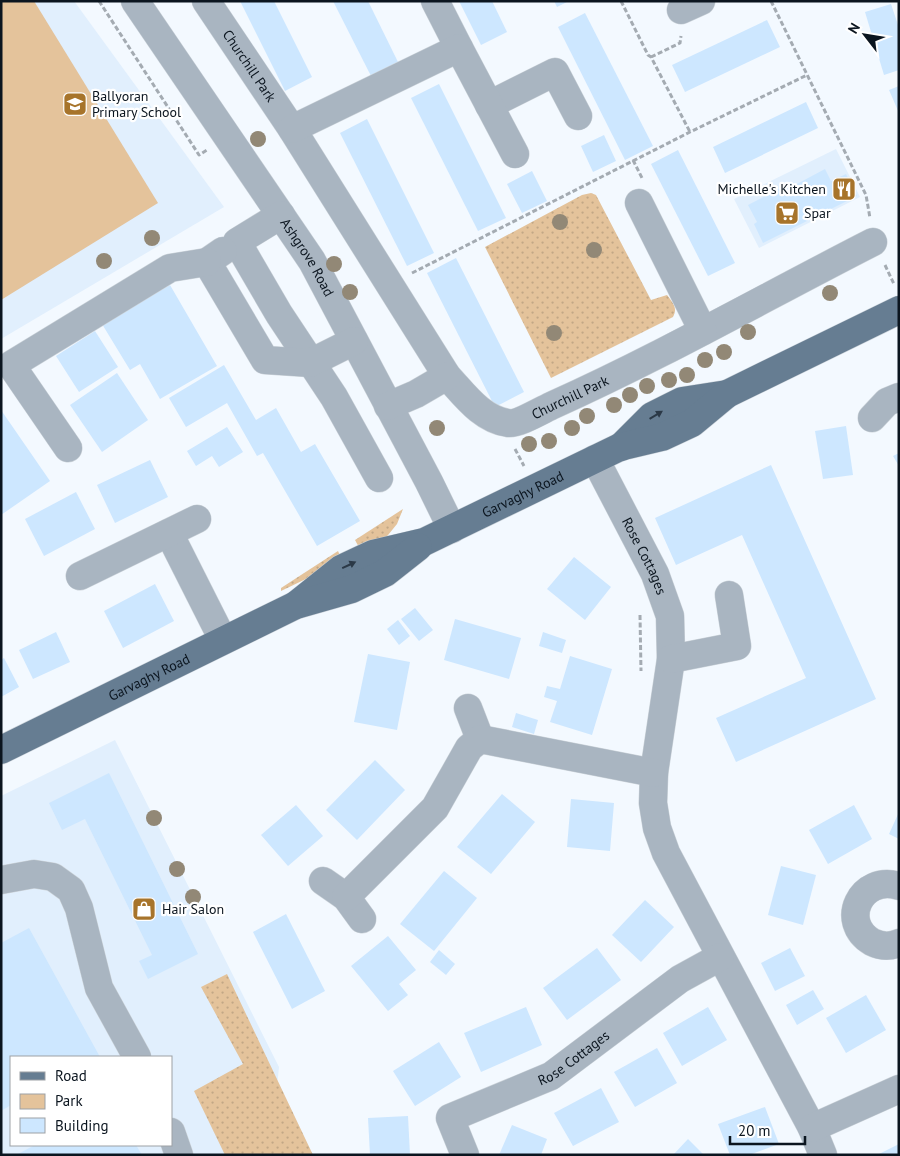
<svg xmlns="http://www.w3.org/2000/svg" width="900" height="1156" font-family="'PT Sans',sans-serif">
	<defs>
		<pattern id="grass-dots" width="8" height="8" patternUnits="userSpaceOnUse" patternTransform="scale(1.25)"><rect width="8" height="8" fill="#e4c39b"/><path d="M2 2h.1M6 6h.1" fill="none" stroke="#c2a785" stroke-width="1.8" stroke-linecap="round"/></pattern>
	</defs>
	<rect width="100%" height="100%" fill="#f3f9ff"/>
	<g fill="#e1effd" fill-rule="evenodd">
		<path d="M1,1H74L224,207L1,339Z"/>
		<path d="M836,149L860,197L759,248L734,199Z"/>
		<path d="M115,740L279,1067L270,1155H1V796ZM11,1057H171V1145H11Z"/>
	</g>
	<g fill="url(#grass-dots)">
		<path d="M591,193L596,195L651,300L667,295C673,303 678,308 673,317L551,378L485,247L582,195Z"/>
		<path d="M403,509L397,524L384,540L361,551L355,540Z"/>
		<path d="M338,551L342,560L339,563L281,591V588Z"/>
		<path d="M227,974L313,1155H225L194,1091L243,1064L201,987Z"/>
	</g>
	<path fill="#e4c39b" d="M1,1H34L158,203L1,300Z"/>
	<g fill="#cde7ff">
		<path d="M240,1H274L312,77L285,91Z"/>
		<path d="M333,1H368L398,62L371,76Z"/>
		<path d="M459,1H492L507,32L481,45Z"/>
		<path d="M554,1H569L557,7Z"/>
		<path d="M891,4L899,28V70L884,75L865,12Z"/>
		<path d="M585,13L653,146L625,160L558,27Z"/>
		<path d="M767,20L780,47L685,92L672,65Z"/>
		<path d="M439,84L506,218L478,231L411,98Z"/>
		<path d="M899,86V113L889,90Z"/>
		<path d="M806,102L818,128L725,173L713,147Z"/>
		<path d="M367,119L434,253L407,266L340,133Z"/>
		<path d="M604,135L616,161L593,172L581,146Z"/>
		<path d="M678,150L735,263L708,276L651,164Z"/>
		<path d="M825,169L831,181L846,174L857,196L763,243L754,224L757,222L748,205L793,182L795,185Z"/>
		<path d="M532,171L547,201L522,213L507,184Z"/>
		<path d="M456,258L524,392L495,407L427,273Z"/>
		<path d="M170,285L217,366L160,399L140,364L130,370L102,324Z"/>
		<path d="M95,331L118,367L79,392L56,356Z"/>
		<path d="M224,365L256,420L276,408L301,452L315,444L360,521L317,546L263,453L257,456L227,403L186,427L169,398Z"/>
		<path d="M117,373L148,420L102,452L70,405Z"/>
		<path d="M1,410L50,481L1,515Z"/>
		<path d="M846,426L853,475L823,479L815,431Z"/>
		<path d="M227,427L243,452L219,467L212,456L196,466L187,451Z"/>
		<path d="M899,453V466L893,456Z"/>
		<path d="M150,460L168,497L115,523L97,485Z"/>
		<path d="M771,465L876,699L736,762L716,718L806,678L742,535L676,565L655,518Z"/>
		<path d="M76,492L95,529L44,556L25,519Z"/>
		<path d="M574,557L611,587L585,620L547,589Z"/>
		<path d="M155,584L174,621L123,648L104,611Z"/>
		<path d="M415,608L433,630L419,641L401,619Z"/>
		<path d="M455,619L521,638L509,679L444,660Z"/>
		<path d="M398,620L410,636L399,645L387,629Z"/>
		<path d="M56,632L70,662L33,679L19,650Z"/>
		<path d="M543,632L566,640L562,653L539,646Z"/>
		<path d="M368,654L410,662L397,730L354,722Z"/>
		<path d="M570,656L612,669L592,735L550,722L557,701L544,697L547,686L560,689Z"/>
		<path d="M4,658L19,687L1,697V660Z"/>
		<path d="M516,713L538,720L534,734L512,727Z"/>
		<path d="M375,760L405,790L357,840L326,810Z"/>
		<path d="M109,773L198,954L148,979L139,961L152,955L85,819L62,830L49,803Z"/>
		<path d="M502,794L535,822L491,874L457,847Z"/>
		<path d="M571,799L614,803L610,851L567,847Z"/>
		<path d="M296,805L323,836L288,866L261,835Z"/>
		<path d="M854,805L872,839L828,864L809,830Z"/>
		<path d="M899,812V839L889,834Z"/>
		<path d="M781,866L816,875L803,925L768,915Z"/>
		<path d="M444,871L477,898L434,951L400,924Z"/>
		<path d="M645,900L674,927L641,962L612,935Z"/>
		<path d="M286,914L325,991L292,1009L253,932Z"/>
		<path d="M29,928L100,1057H11V1105L1,1111V943Z"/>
		<path d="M388,936L416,970L399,984L408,995L388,1011L351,966Z"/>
		<path d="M597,948L621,980L567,1020L543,988Z"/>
		<path d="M790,948L805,976L775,991L761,963Z"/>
		<path d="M439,950L455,964L446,975L430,962Z"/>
		<path d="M813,990L824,1009L797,1025L786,1005Z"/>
		<path d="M866,995L886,1030L846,1053L826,1018Z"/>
		<path d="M526,1007L542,1045L481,1072L464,1033Z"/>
		<path d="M708,1007L727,1040L682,1066L663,1033Z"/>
		<path d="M439,1042L461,1077L415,1106L393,1071Z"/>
		<path d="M657,1048L677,1083L635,1107L614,1072Z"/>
		<path d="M601,1088L619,1122L573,1146L554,1113Z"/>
		<path d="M765,1107L779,1144L749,1155H730L718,1124Z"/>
		<path d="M408,1116L410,1155H370L368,1118Z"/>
		<path d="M512,1125L547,1139L541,1155H499Z"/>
		<path d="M688,1139L704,1155H673Z"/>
		<path d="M899,1144V1155H877Z"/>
		<path d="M35,1145H136L142,1155H16Z"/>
	</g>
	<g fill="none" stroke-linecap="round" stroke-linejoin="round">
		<g stroke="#ced5db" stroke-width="29">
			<g id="minor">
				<path id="s1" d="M135,1L312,261L429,482L452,529"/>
				<path id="s2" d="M206,1L292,129L447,376C464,394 481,419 508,423C517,425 544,409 553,405C662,356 767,296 873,242"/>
				<path d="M435,1L459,48"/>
				<path d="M681,10L701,1"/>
				<path d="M489,105L555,72L578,116"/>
				<path d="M292,129L459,48L515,154"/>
				<path d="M639,203L703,331"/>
				<path d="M281,215L237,242L279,314L334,397L379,478"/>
				<path d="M223,251L207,262L265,360L310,363L354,341"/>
				<path d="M388,406L416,394L447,376"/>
				<path d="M872,418L887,402L899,397"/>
				<path d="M68,448L11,365L170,268L207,262"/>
				<path id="s3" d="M595,459L655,574L670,616L671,659L654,773L653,803L657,828L666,853L812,1128L823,1155"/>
				<path d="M169,533L223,640"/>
				<path d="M80,576L197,519"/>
				<path d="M671,659L737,646L729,595"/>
				<path d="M468,708L480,739"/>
				<path d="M1,880L34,874L53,877L71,890L79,908L99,988L137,1057"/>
				<path d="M323,881L346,897L362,919"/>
				<path d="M899,886C861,874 838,922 872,942C880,946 890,947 899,943"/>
				<path d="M346,897L435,808L469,748L480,739L654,773"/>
				<path d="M812,1128L899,1089"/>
				<path d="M171,1132L179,1155"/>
				<path id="s4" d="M465,1155L450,1118L551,1076L680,979L720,957"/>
			</g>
		</g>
		<g stroke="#ced5db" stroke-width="29">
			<g id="major">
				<path d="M621,447L652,416L682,401L727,394"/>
				<path id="s5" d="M296,605L341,569L373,554L424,542L620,447L662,437L692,423L727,394L899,310"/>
				<path id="s6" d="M1,750L296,605L352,589L385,573L418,547"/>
			</g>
		</g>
		<g stroke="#a4abb2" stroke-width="3" stroke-dasharray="5 2.5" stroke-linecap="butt">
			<path d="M99,1L199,155L207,150"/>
			<path d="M621,1L648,55L651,57L690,132"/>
			<path d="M771,1L866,195L870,218"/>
			<path d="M651,57L680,43L681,36"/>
			<path d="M633,160L642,178"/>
			<path d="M885,265L894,284"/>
			<path d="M412,273L690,132L807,75"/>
			<path d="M515,449L524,466"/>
			<path d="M640,615L641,671"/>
		</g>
		<use href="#minor" stroke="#a9b5c1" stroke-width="28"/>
		<use href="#major" stroke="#667d92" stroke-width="28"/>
	</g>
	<g fill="#928876">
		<circle cx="258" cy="139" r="8"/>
		<circle cx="560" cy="222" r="8"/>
		<circle cx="152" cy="238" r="8"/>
		<circle cx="594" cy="250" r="8"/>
		<circle cx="104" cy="261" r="8"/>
		<circle cx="334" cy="264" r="8"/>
		<circle cx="350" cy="292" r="8"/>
		<circle cx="830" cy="293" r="8"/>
		<circle cx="748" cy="332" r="8"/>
		<circle cx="554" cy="333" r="8"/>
		<circle cx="724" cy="352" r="8"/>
		<circle cx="705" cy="360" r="8"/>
		<circle cx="687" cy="375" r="8"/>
		<circle cx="669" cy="380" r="8"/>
		<circle cx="647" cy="386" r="8"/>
		<circle cx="630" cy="395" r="8"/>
		<circle cx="614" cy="405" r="8"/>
		<circle cx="587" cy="416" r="8"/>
		<circle cx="437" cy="428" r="8"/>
		<circle cx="572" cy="428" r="8"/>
		<circle cx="549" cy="441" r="8"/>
		<circle cx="529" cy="444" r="8"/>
		<circle cx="154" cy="818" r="8"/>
		<circle cx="177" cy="869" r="8"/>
		<circle cx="193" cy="897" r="8"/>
	</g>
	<defs><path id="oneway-solid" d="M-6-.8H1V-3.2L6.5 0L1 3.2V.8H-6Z" transform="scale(1.25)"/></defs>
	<g fill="#2b3947">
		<use href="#oneway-solid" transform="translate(656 415) rotate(-31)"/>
		<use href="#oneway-solid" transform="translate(349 565) rotate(-25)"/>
	</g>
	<defs>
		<g id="school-square" transform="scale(1.25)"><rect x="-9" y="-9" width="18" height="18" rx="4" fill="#a7742b" stroke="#fff"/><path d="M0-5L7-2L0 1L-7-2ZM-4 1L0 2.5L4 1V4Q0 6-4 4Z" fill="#fff"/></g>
		<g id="restaurant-square" transform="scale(1.25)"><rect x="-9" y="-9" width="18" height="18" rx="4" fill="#a7742b" stroke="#fff"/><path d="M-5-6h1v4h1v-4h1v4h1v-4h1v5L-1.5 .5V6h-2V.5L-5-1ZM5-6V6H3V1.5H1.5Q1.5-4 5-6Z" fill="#fff"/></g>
		<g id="supermarket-square" transform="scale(1.25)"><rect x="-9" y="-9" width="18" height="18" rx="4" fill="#a7742b" stroke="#fff"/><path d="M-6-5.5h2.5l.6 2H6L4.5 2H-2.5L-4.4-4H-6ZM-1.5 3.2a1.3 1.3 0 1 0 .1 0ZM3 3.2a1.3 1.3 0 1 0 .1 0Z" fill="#fff"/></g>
		<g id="shop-square" transform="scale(1.25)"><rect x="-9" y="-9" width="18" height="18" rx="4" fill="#a7742b" stroke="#fff"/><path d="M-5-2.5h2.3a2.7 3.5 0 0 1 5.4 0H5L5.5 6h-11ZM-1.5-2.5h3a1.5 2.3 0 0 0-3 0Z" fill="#fff"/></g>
	</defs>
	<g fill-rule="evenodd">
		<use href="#school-square" x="75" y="104"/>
		<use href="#restaurant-square" x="844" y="189"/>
		<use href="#supermarket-square" x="787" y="213"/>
		<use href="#shop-square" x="144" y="909"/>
	</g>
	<g text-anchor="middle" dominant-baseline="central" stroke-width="4.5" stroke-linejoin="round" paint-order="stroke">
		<g font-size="14" fill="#0b151f" stroke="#fff">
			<text stroke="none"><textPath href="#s2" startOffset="78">Churchill Park</textPath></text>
			<text stroke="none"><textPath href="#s1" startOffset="309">Ashgrove Road</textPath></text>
			<text stroke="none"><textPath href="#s2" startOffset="592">Churchill Park</textPath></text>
			<text stroke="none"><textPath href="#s5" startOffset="255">Garvaghy Road</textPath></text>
			<text stroke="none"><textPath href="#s3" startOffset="109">Rose Cottages</textPath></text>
			<text stroke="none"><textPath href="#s6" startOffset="165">Garvaghy Road</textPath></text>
			<text stroke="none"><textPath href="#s4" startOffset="178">Rose Cottages</textPath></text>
		</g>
		<g font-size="14" fill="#0b151f" stroke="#fff" text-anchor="start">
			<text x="92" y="96">Ballyoran<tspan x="92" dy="16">Primary School</tspan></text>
			<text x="826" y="189" text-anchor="end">Michelle's Kitchen</text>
			<text x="804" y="213">Spar</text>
			<text x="162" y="909">Hair Salon</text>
		</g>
	</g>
	<rect width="900" height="1156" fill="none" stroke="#0b151f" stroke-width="5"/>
	<rect x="10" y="1056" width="162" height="90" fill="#ffffff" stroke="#9da1a5"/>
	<rect x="20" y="1072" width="25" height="8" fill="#667d92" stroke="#9da1a5"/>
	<text x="55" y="1081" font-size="15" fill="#0b151f">Road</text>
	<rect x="20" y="1094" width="25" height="15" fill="#e4c39b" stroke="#9da1a5"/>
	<text x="55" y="1106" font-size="15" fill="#0b151f">Park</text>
	<rect x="20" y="1118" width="25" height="15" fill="#cde7ff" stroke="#9da1a5"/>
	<text x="55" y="1131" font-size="15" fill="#0b151f">Building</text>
	<g transform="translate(865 35) rotate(301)" stroke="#ffffff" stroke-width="4" paint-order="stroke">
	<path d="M0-4L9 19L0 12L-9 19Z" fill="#0b151f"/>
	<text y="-8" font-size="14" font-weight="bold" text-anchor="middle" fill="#0b151f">N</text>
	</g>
	<path d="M730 1136v8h75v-8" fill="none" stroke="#0b151f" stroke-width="2.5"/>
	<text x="738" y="1136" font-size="15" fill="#0b151f" stroke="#ffffff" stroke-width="4" paint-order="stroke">20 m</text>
</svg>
